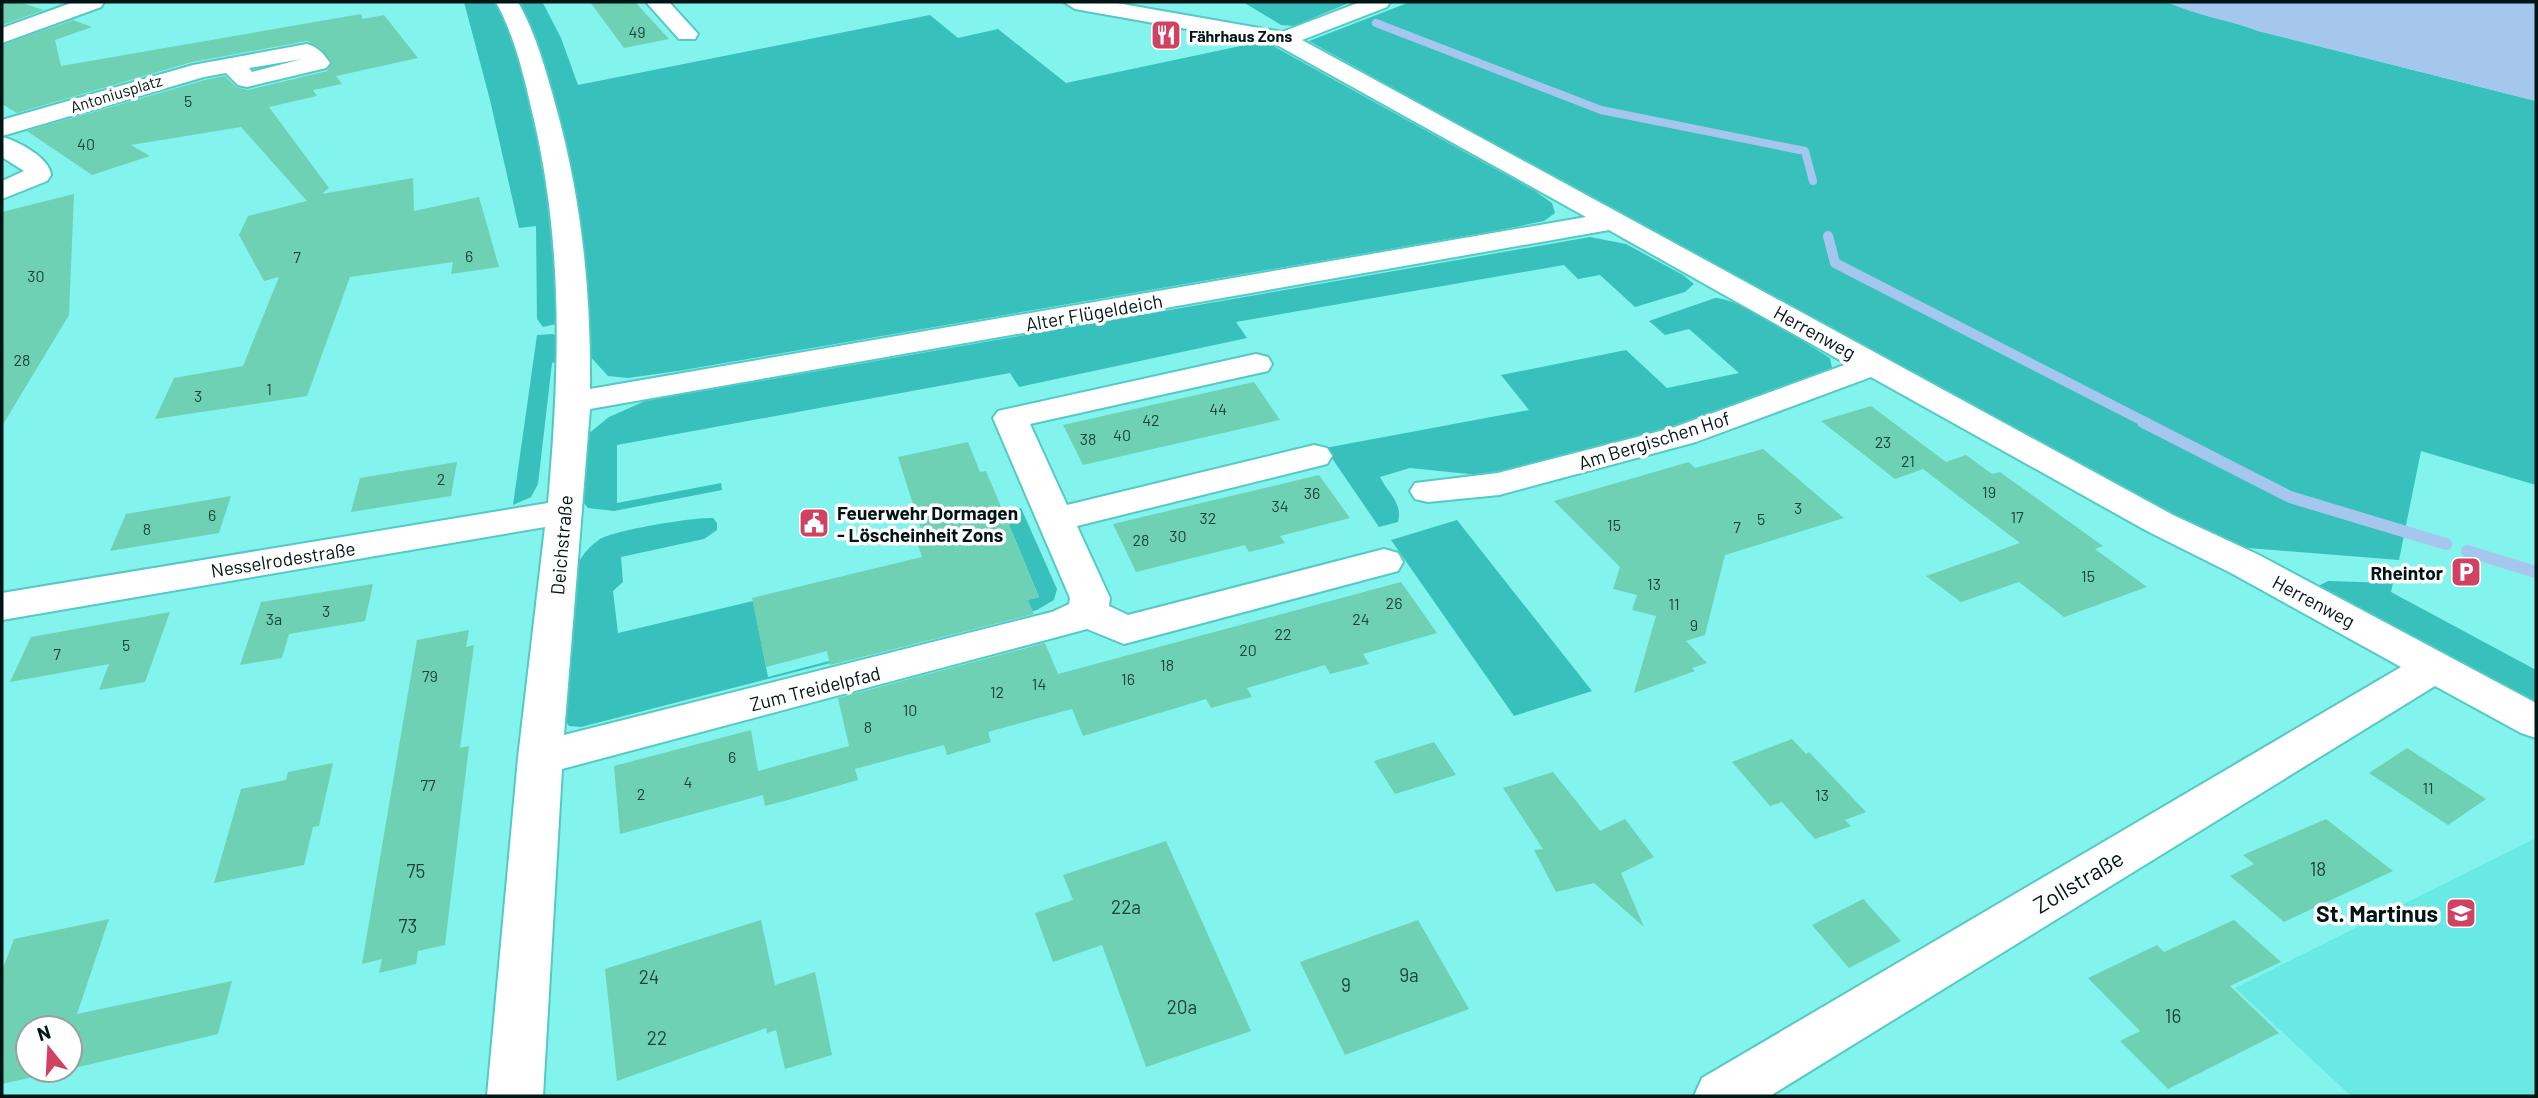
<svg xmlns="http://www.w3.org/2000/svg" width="2538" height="1098" font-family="Barlow,sans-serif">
	<rect width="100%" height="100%" fill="#83f3ee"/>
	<path fill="#68e9e3" d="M2536,838V1096H2351L2235,988Z"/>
	<g fill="#38c1bc">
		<path d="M464,2H494C532,68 550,173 558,249C561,273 557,300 556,324L543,327L537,319L536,226L519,228L490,100Z"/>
		<path d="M515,2H541L544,5L561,38L578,85L930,15L958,38L998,29L1066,83L1264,41L1535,191L1552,203L1555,213L1544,221L1500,230L678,371L628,378L608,376L587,353C586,304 588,253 578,204C565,138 542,74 521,10Z"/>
		<path d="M1243,2H1351L1294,26L1281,25Z"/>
		<path d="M1410,2H2167C2196,15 2228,19 2258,31L2536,101V485L2421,451L2399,560L2236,547L1671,243L1309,41Z"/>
		<path d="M1590,237L1626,244L1683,275L1694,284L1685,292L1635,307L1600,275L1578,279L1564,265L1236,322L1247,338L1019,387L1010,373L617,445V503L721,483L722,490L614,511L588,508L584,503L588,434L609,417L645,401Z"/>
		<path d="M1715,298C1743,299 1804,342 1830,358L1832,368L1820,376L1725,412L1498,477L1410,468L1380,477C1388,493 1403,503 1398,522L1379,527L1325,448L1529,410L1501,375L1626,350L1667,388L1739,373L1689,329L1665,335L1649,321Z"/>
		<path d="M553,334L560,338L557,361L552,363L538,484L531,497L513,505L537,335Z"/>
		<path d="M1021,508L1057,589L1054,600L1037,610L581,727L569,726L565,720L578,563C584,553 590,546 600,539C615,530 694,517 713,518L717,523V530L704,539L621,557L623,582L613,591L618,633L753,601L768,677L970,624L967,616L1039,597L1004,513Z"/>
		<path d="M1457,520L1592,691L1514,716L1391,540Z"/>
		<path d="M2328,581L2393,583L2391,592L2536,670V709L2313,589Z"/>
	</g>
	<path fill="#a5c7ee" d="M2168,2H2536V101L2259,31C2229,20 2197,16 2168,2Z"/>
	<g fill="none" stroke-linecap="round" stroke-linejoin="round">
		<path stroke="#a5c7ee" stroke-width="8" d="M1376,23L1601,110L1805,151L1813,181"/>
		<path stroke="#a5c7ee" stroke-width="10" d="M1828,236L1835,263L2147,423"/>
		<g stroke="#a5c7ee" stroke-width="12">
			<path d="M2143,422L2290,497L2446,544"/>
			<path d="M2467,551L2536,572"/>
		</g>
	</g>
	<g fill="#6fd1b3">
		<path d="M2,2H19L44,10L2,25Z"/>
		<path d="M590,2H635L669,39L624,48Z"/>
		<path d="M361,14L363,19L384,15L418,58L336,76L342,84L313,90L317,96L269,107L329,188L322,194L413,178L414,211L479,197L499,267L451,274L453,262L350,277L307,396L155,419L174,378L243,366L279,277L264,281L239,235L248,216L307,201L241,127L131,145L150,156L92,175L27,131L205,80L225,76L236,87L248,90L327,71L332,62L319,47L307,41L192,62L17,113L2,104V45L73,20L92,27L55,40L61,66Z"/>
		<path d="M74,194L69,315L2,426V212Z"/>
		<path d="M1254,382L1280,420L1083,465L1063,425Z"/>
		<path d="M1871,406L1946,462L1966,455L1992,474L2000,472L2103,546L2095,549L2147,587L2064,617L2019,582L1961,602L1926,576L2020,543L1923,469L1895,479L1821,421Z"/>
		<path d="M968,442L980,472L986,471L1039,597L1028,600L1034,614L830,665L827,651L766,667L752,598L922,557L914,534L922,532L898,457Z"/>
		<path d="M1763,449L1844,518L1725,555L1705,635L1686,641L1707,663L1692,668L1695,671L1634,693L1656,616L1632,610L1637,595L1613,589L1620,567L1554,501L1689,462L1695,468Z"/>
		<path d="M457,462L451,496L351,512L360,478Z"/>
		<path d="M1319,475L1350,518L1280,536L1285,543L1249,552L1245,545L1136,572L1113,524Z"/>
		<path d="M231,496L219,533L110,551L126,514Z"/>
		<path d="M1401,582L1437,633L1363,654L1369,664L1330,674L1325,665L1247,688L1252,697L1232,702L1211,708L1206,699L1083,736L1072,709L988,732L991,742L947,755L944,745L855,769L858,780L788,800L765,806L763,795L620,834L614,766L751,730L758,771L849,746L838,698L1045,643L1058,674Z"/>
		<path d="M373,584L365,621L289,634L282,658L240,665L261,602Z"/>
		<path d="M170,612L145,682L99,690L109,664L10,682L31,637Z"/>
		<path d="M469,630L466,647L474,645L460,748L469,746L445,945L418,951L416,964L379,973L382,959L362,964L417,640Z"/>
		<path d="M1792,739L1806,754L1809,752L1866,812L1845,820L1851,826L1815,839L1782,802L1770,806L1732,762Z"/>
		<path d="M1434,742L1456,775L1395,794L1374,761Z"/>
		<path d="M2407,748L2486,799L2448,825L2369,773Z"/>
		<path d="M333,763L319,826L313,827L304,865L214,883L241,789L286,780L288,772Z"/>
		<path d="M1553,772L1600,831L1625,819L1654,857L1621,873L1644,927L1594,883L1556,892L1534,850L1543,849L1503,788Z"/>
		<path d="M2326,819L2393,871L2284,922L2230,876L2254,864L2243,855Z"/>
		<path d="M1166,841L1251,1031L1146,1067L1102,945L1053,962L1035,913L1073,900L1063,875Z"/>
		<path d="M1863,899L1901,941L1849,968L1812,925Z"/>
		<path d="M109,919L77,1014L232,981L218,1034L70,1069V1028H28V1070H64L2,1084V971L14,939Z"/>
		<path d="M761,920L775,985L815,972L832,1055L785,1069L776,1030L767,1033L766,1028L617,1081L605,969Z"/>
		<path d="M1418,920L1469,1009L1345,1055L1300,962Z"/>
		<path d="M2234,920L2281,962L2230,986L2279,1033L2168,1089L2120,1041L2140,1031L2088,978L2157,945L2164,952Z"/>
	</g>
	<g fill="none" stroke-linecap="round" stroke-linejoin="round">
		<g stroke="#55c9c3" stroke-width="4">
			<g id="minor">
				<path d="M74,2H104L101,7L2,43V28Z"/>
				<path d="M496,2H518C536,34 546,71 556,107C582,201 591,293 590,389L1586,217L1277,45L1075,9L1064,2H1111L1282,32L1360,2H1390L1387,7L1302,40L2173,515L2259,555L2536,703V738L2521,733L2435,686L1770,1096H1694L1702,1078L2401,667L2231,573L2147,531L1871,377L1696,442L1499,495L1428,502L1415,499L1410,491L1415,483L1498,473L1672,428L1847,364L1609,230L590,409L564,735L1052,612L1069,604L1070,598L993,418L998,411L1256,354L1268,357L1272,364L1268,371L1030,424L1067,505L1314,445L1327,448L1332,456L1327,464L1077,526L1110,598L1109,606L1128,615L1384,549L1398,553L1403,562L1398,571L1124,644L1087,629L562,769L543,1096H487L518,758L545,527L2,620V593L548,503C560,366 564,242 531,107C523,72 514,35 496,2Z"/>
				<path d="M646,2H669L698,34L695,39H679Z"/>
				<path d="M307,44C318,47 324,54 330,63L326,68L247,87L238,85L226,73L204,77L2,136V120L193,65ZM302,59L252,72L249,68Z"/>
				<path d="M2,137C18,141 50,158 51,175L47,181L2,199V181L24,171L2,157Z"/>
			</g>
		</g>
		<use href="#minor" fill="#fff" fill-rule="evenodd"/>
	</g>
	<defs>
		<g id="restaurant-square" transform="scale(1.575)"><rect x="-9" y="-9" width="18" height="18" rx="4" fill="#d04162" stroke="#fefefe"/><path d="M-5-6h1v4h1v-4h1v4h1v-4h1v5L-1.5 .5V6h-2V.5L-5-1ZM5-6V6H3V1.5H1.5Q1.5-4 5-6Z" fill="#fff"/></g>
		<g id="civic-square" transform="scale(1.575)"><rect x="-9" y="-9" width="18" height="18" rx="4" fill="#d04162" stroke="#fefefe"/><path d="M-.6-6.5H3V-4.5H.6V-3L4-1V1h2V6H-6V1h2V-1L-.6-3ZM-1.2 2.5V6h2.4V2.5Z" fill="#fff"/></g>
		<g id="parking-square" transform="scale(1.575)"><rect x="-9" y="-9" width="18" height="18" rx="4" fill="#d04162" stroke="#fefefe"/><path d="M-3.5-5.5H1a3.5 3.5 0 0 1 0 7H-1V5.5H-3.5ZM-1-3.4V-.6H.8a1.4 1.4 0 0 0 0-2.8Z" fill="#fff"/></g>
		<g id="school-square" transform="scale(1.575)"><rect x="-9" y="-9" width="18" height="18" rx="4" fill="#d04162" stroke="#fefefe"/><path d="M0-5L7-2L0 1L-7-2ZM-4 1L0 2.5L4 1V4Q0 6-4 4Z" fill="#fff"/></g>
	</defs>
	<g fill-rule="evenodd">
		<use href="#restaurant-square" x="1166" y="35"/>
		<use href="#civic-square" x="814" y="523"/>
		<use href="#parking-square" x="2466" y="572"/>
		<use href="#school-square" x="2461" y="913"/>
	</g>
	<g text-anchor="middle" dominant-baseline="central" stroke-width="7" stroke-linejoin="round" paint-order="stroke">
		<g font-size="16" fill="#1c443c">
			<text x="637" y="31">49</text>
			<text x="188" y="100">5</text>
			<text x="86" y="143">40</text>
			<text x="469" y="255">6</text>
			<text x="297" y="256">7</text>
			<text x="36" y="275">30</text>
			<text x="22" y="359">28</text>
			<text x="269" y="388">1</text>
			<text x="198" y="395">3</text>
			<text x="1218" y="408">44</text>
			<text x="1151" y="419">42</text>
			<text x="1122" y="434">40</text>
			<text x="1088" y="438">38</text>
			<text x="1883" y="441">23</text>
			<text x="1908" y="460">21</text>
			<text x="441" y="478">2</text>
			<text x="1989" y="491">19</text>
			<text x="1312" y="492">36</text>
			<text x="1280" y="505">34</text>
			<text x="1798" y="507">3</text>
			<text x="212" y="514">6</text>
			<text x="2017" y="516">17</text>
			<text x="1208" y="517">32</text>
			<text x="1761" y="518">5</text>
			<text x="1614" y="524">15</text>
			<text x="1737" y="526">7</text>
			<text x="147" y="528">8</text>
			<text x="1178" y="535">30</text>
			<text x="1141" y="539">28</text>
			<text x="2088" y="575">15</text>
			<text x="1654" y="583">13</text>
			<text x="1394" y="602">26</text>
			<text x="1674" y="603">11</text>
			<text x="326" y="610">3</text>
			<text x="274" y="618">3a</text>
			<text x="1361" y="618">24</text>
			<text x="1694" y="624">9</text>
			<text x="1283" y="633">22</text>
			<text x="126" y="644">5</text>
			<text x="1248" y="649">20</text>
			<text x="57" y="653">7</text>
			<text x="1167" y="664">18</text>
			<text x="430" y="675">79</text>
			<text x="1128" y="678">16</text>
			<text x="1039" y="683">14</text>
			<text x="997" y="691">12</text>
			<text x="910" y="709">10</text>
			<text x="868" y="726">8</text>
			<text x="732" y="756">6</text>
			<text x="688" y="781">4</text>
			<text x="428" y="784">77</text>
			<text x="2428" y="787">11</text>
			<text x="641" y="793">2</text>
			<text x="1822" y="794">13</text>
		</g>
		<g font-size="16" font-weight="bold" fill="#001514" stroke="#fefefe" text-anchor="start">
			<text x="1189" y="35">Fährhaus Zons</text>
		</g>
		<g font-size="16" fill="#001514" stroke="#fefefe">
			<text transform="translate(116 93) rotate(-17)">Antoniusplatz</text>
		</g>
		<g font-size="19" fill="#001514" stroke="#fefefe">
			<text transform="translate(1094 312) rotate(-10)">Alter Flügeldeich</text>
			<text transform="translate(1815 332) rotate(29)">Herrenweg</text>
			<text transform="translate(1654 440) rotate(-17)">Am Bergischen Hof</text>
			<text transform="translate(561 545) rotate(-85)">Deichstraße</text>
			<text transform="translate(283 559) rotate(-9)">Nesselrodestraße</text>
			<text transform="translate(2314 601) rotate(28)">Herrenweg</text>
			<text transform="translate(815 688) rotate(-14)">Zum Treidelpfad</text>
		</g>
		<g font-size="19" font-weight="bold" fill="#001514" stroke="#fefefe" text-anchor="start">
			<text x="837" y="512">Feuerwehr Dormagen<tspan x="837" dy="22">- Löscheinheit Zons</tspan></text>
			<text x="2443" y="572" text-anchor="end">Rheintor</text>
		</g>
		<g font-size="19" fill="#1c443c">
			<text x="2318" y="868">18</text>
			<text x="416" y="870">75</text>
			<text x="1126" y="906">22a</text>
			<text x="408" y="925">73</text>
			<text x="1409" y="974">9a</text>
			<text x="649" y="976">24</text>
			<text x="1346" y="984">9</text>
			<text x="1182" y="1006">20a</text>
			<text x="2173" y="1015">16</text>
			<text x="657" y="1037">22</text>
		</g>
		<g font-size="23" fill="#001514" stroke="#fefefe">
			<text transform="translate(2078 881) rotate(-31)">Zollstraße</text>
		</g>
		<g font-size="23" font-weight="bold" fill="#001514" stroke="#fefefe" text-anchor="end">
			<text x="2438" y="913">St. Martinus</text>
		</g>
	</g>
	<rect width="2538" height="1098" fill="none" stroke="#001514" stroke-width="7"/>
	<g transform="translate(49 1049) rotate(342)"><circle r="33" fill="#fefefe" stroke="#98a1a0" stroke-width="2"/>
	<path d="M0-5L12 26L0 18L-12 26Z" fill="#d04162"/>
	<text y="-10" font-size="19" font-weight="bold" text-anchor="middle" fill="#001514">N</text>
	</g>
</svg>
